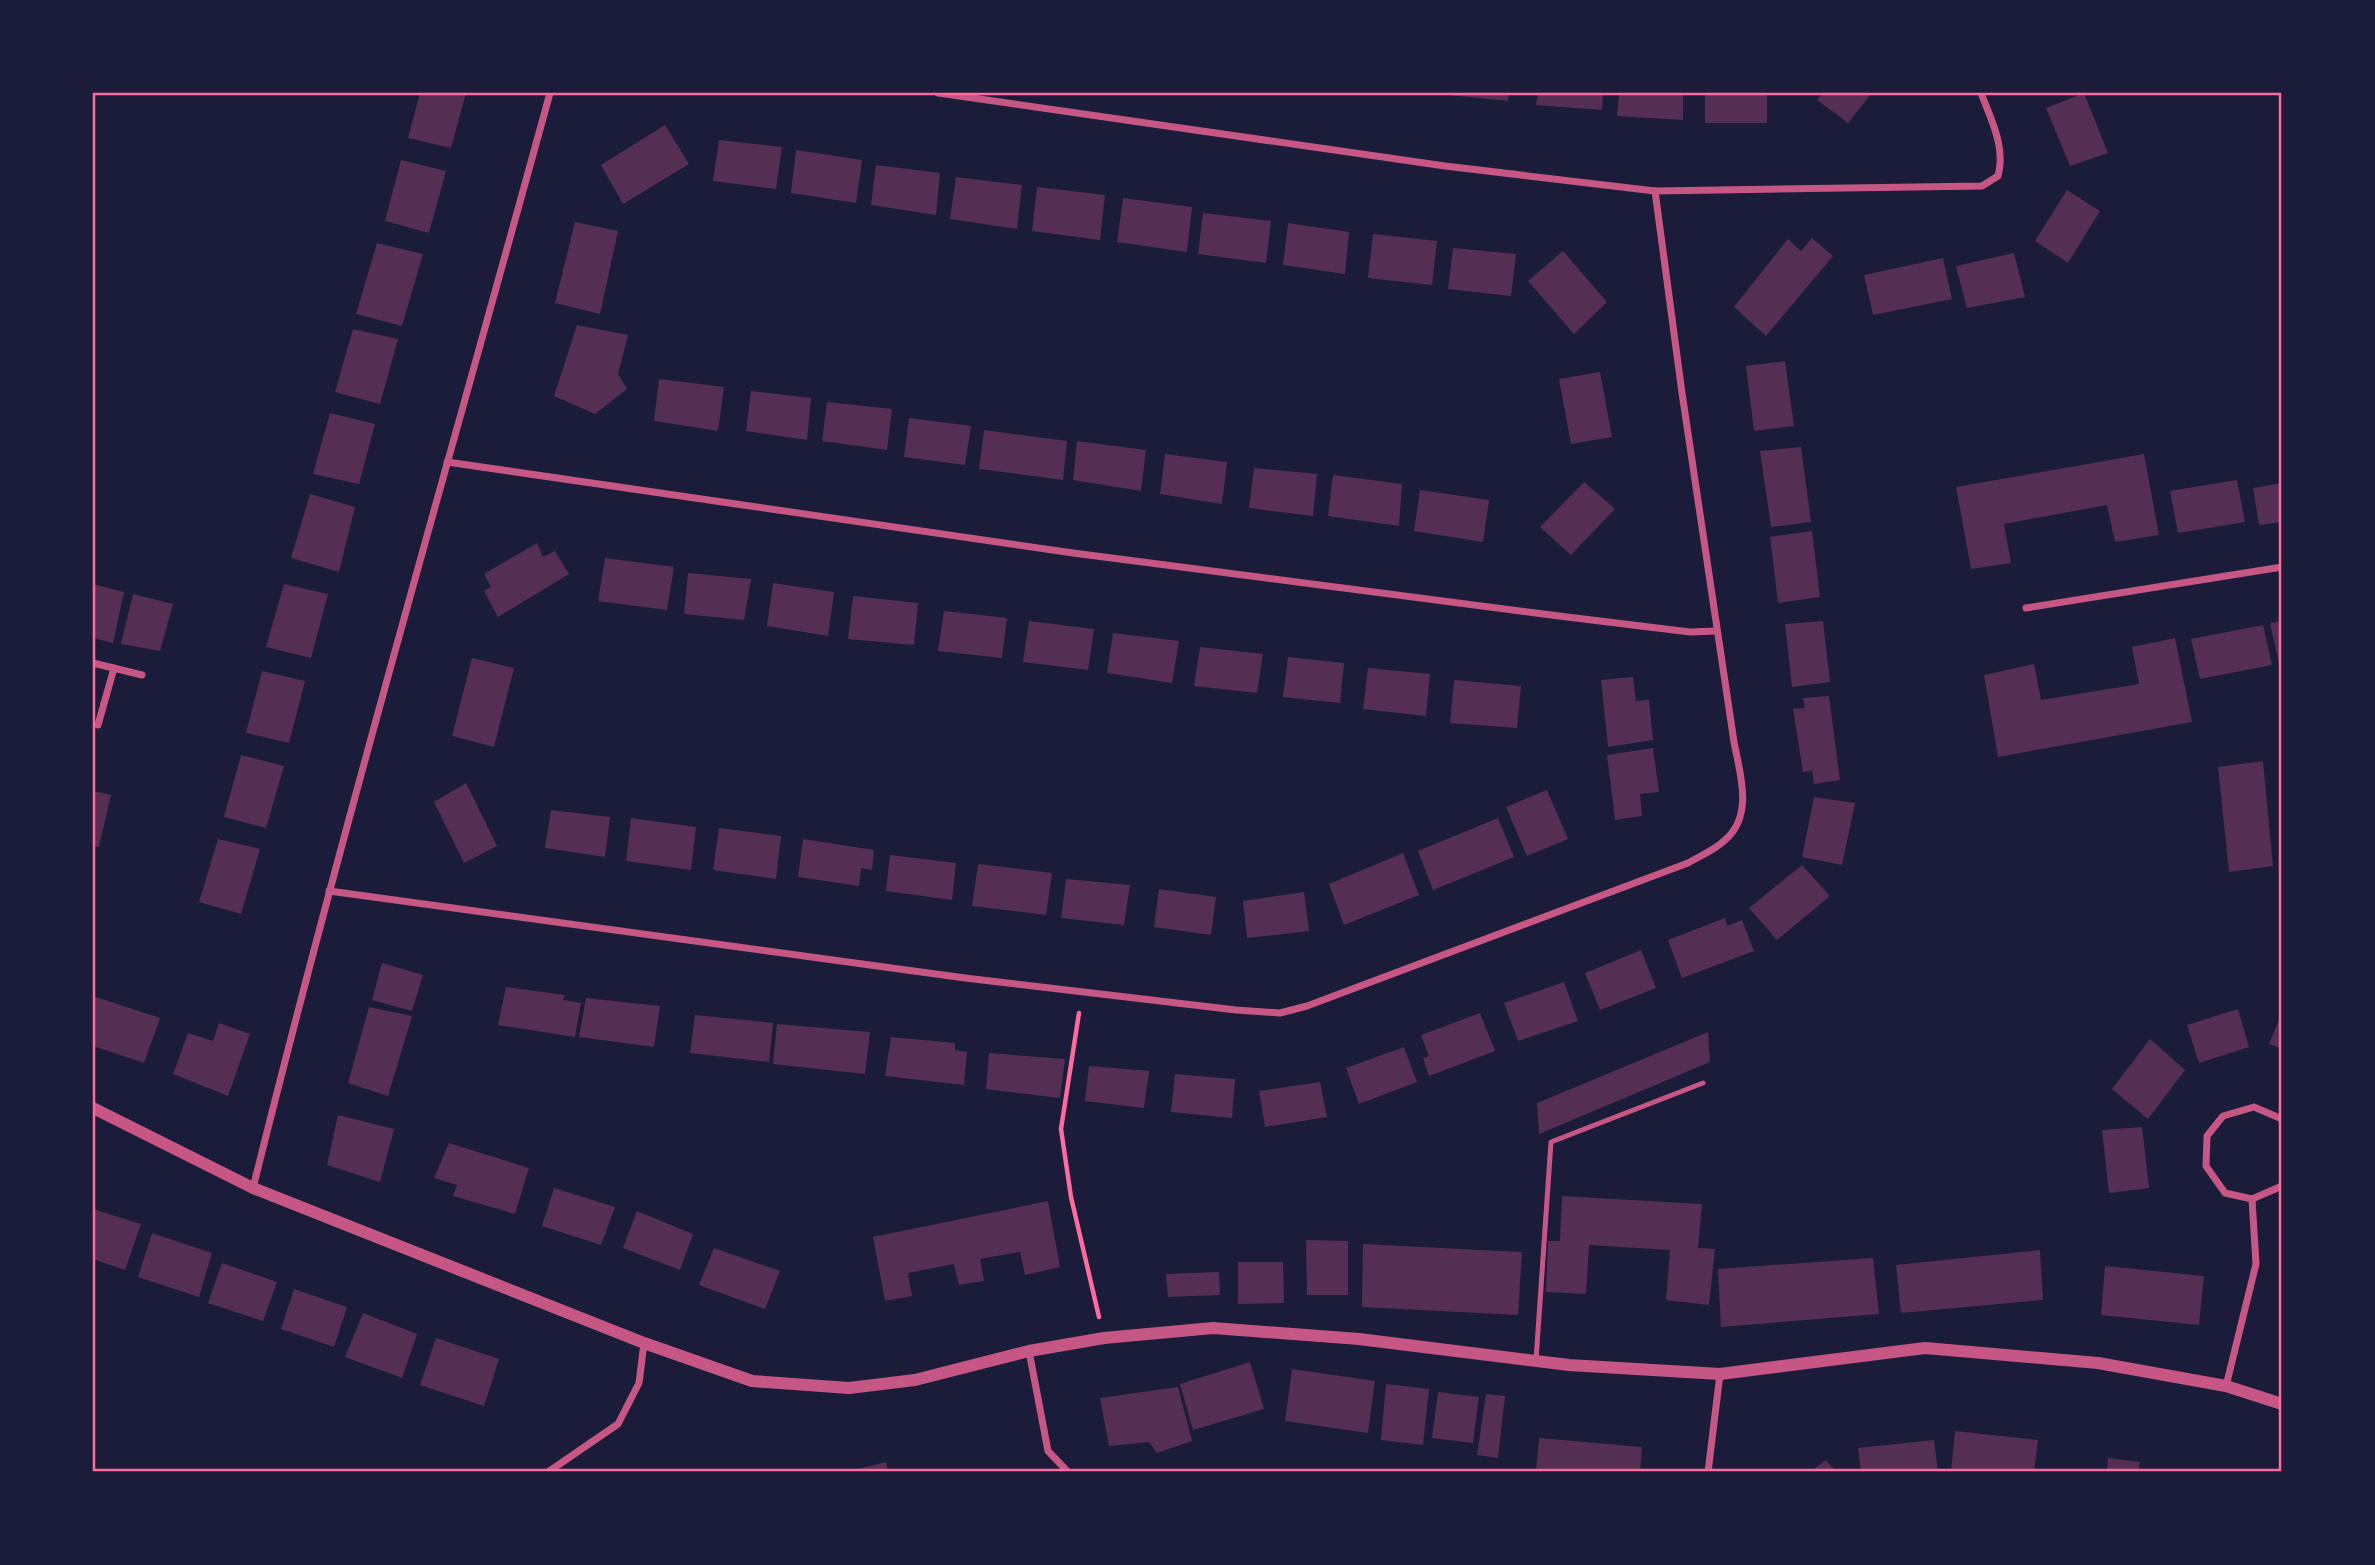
<svg xmlns="http://www.w3.org/2000/svg" width="2375" height="1565" font-family="'Fira Sans',sans-serif">
	<rect width="100%" height="100%" fill="#1b1b3a"/>
	<g fill="#542f53">
		<path d="M420,93H466L451,148L408,138Z"/>
		<path d="M1449,93H1509L1508,101L1449,95Z"/>
		<path d="M1538,93H1603L1602,110L1536,105Z"/>
		<path d="M1619,93H1683V120L1617,116Z"/>
		<rect x="1705" y="93" width="62" height="30"/>
		<path d="M1823,93H1872L1848,123L1817,100Z"/>
		<path d="M2084,93L2108,153L2070,166L2046,108Z"/>
		<path d="M665,125L689,164L623,204L601,165Z"/>
		<path d="M719,140L782,147L776,189L713,181Z"/>
		<path d="M796,150L862,160L856,203L791,193Z"/>
		<path d="M401,160L446,171L429,233L385,221Z"/>
		<path d="M876,165L940,173L936,215L871,205Z"/>
		<path d="M956,177L1022,185L1017,229L950,219Z"/>
		<path d="M1037,187L1105,195L1100,240L1032,231Z"/>
		<path d="M2067,190L2100,211L2068,263L2035,241Z"/>
		<path d="M1123,198L1192,207L1187,252L1117,242Z"/>
		<path d="M1203,213L1271,221L1266,263L1198,254Z"/>
		<path d="M575,222L618,231L600,314L555,303Z"/>
		<path d="M1288,223L1349,232L1345,274L1283,265Z"/>
		<path d="M1373,234L1437,241L1432,285L1368,278Z"/>
		<path d="M1812,238L1833,256L1766,336L1734,307L1788,239L1801,251Z"/>
		<path d="M377,243L423,254L402,326L356,314Z"/>
		<path d="M1453,248L1516,254L1511,296L1448,289Z"/>
		<path d="M1563,251L1607,302L1574,334L1528,281Z"/>
		<path d="M2014,253L2025,297L1967,308L1956,266Z"/>
		<path d="M1943,258L1952,299L1873,315L1864,275Z"/>
		<path d="M577,325L628,335L618,374L627,389L595,414L554,396Z"/>
		<path d="M353,329L398,339L380,404L335,392Z"/>
		<path d="M1785,361L1794,426L1754,431L1746,366Z"/>
		<path d="M1600,372L1612,437L1571,444L1559,379Z"/>
		<path d="M659,379L724,387L718,431L654,421Z"/>
		<path d="M751,391L811,398L807,440L746,431Z"/>
		<path d="M827,402L892,409L887,450L822,441Z"/>
		<path d="M330,413L375,424L359,484L313,474Z"/>
		<path d="M909,418L971,426L965,465L904,457Z"/>
		<path d="M984,430L1067,441L1063,480L979,469Z"/>
		<path d="M1077,441L1146,450L1141,491L1073,480Z"/>
		<path d="M1801,447L1811,522L1771,527L1760,451Z"/>
		<path d="M1165,454L1227,462L1222,504L1160,494Z"/>
		<path d="M2144,454L2159,535L2115,542L2107,505L2004,524L2011,563L1971,569L1956,487Z"/>
		<path d="M1254,468L1317,474L1313,516L1249,508Z"/>
		<path d="M1333,475L1402,484L1399,526L1328,516Z"/>
		<path d="M2237,480L2245,522L2178,533L2170,491Z"/>
		<path d="M1584,482L1615,509L1571,555L1540,527Z"/>
		<path d="M2282,483V522L2259,525L2253,488Z"/>
		<path d="M1420,490L1489,500L1483,542L1414,531Z"/>
		<path d="M310,494L355,507L339,572L291,558Z"/>
		<path d="M1812,531L1820,597L1778,603L1770,537Z"/>
		<path d="M537,543L543,557L555,551L569,574L498,617L484,591L491,587L484,574Z"/>
		<path d="M605,558L674,567L667,610L598,601Z"/>
		<path d="M688,573L751,579L744,620L684,614Z"/>
		<path d="M773,583L834,592L828,636L767,626Z"/>
		<path d="M93,584L124,592L113,643L93,638Z"/>
		<path d="M284,584L328,594L311,658L266,647Z"/>
		<path d="M133,594L173,604L160,651L121,644Z"/>
		<path d="M853,596L918,603L914,645L848,639Z"/>
		<path d="M944,611L1007,618L1002,658L938,651Z"/>
		<path d="M1029,621L1094,629L1088,670L1023,662Z"/>
		<path d="M1823,621L1830,682L1792,687L1785,624Z"/>
		<path d="M2282,621V662L2279,663L2270,623Z"/>
		<path d="M2263,625L2272,665L2200,679L2191,639Z"/>
		<path d="M1113,633L1179,641L1172,683L1107,673Z"/>
		<path d="M2175,638L2192,722L1998,757L1984,675L2034,664L2041,700L2139,684L2132,647Z"/>
		<path d="M1200,647L1263,654L1257,693L1194,686Z"/>
		<path d="M1288,657L1344,663L1340,703L1283,697Z"/>
		<path d="M472,658L514,668L494,747L452,736Z"/>
		<path d="M1368,668L1430,674L1426,716L1363,709Z"/>
		<path d="M262,671L305,681L289,743L246,733Z"/>
		<path d="M1633,677L1636,701L1649,700L1653,740L1608,747L1601,680Z"/>
		<path d="M1454,680L1521,686L1517,728L1450,723Z"/>
		<path d="M1829,696L1840,780L1814,784L1812,771L1803,772L1793,709L1805,708L1803,698Z"/>
		<path d="M1653,748L1659,792L1640,794L1642,816L1615,820L1607,755Z"/>
		<path d="M241,755L284,766L266,828L224,817Z"/>
		<path d="M2263,761L2273,866L2229,872L2218,767Z"/>
		<path d="M466,783L497,846L464,863L434,802Z"/>
		<path d="M1547,790L1568,839L1527,856L1506,807Z"/>
		<path d="M93,791L111,795L99,847L93,846Z"/>
		<path d="M1814,797L1855,803L1842,865L1802,857Z"/>
		<path d="M551,810L610,817L605,857L545,848Z"/>
		<path d="M631,818L696,827L691,870L626,861Z"/>
		<path d="M1498,818L1514,857L1433,890L1418,851Z"/>
		<path d="M719,828L781,836L776,879L713,870Z"/>
		<path d="M218,839L260,849L241,914L199,902Z"/>
		<path d="M803,839L874,850L872,870L861,868L859,886L798,877Z"/>
		<path d="M1403,853L1419,895L1344,925L1329,884Z"/>
		<path d="M890,855L956,863L952,900L886,891Z"/>
		<path d="M978,864L1052,873L1046,915L972,906Z"/>
		<path d="M1802,865L1830,896L1777,940L1749,908Z"/>
		<path d="M1066,879L1130,885L1124,925L1061,918Z"/>
		<path d="M1159,889L1216,897L1211,935L1154,927Z"/>
		<path d="M1304,892L1309,931L1247,938L1243,901Z"/>
		<path d="M1725,918L1727,926L1742,920L1754,951L1682,978L1668,940Z"/>
		<path d="M1641,950L1656,988L1600,1010L1585,973Z"/>
		<path d="M382,963L423,975L412,1011L372,1000Z"/>
		<path d="M1564,982L1578,1021L1518,1041L1504,1003Z"/>
		<path d="M506,987L565,995L563,1000L581,1003L575,1037L498,1025Z"/>
		<path d="M93,996L160,1018L144,1063L93,1046Z"/>
		<path d="M586,998L660,1006L654,1047L579,1037Z"/>
		<path d="M369,1007L412,1016L388,1096L348,1083Z"/>
		<path d="M2238,1009L2249,1047L2199,1063L2187,1025Z"/>
		<path d="M1480,1013L1495,1051L1429,1076L1423,1058L1429,1056L1421,1035Z"/>
		<path d="M2282,1013V1049L2269,1044Z"/>
		<path d="M695,1015L773,1023L769,1062L690,1053Z"/>
		<path d="M219,1023L250,1034L228,1096L173,1074L188,1033L213,1041Z"/>
		<path d="M777,1024L870,1032L865,1074L773,1064Z"/>
		<path d="M1708,1032L1710,1062L1539,1134L1537,1103Z"/>
		<path d="M891,1037L955,1043V1050L967,1052L964,1085L885,1076Z"/>
		<path d="M2150,1039L2185,1070L2148,1119L2112,1089Z"/>
		<path d="M1404,1047L1417,1082L1359,1104L1346,1068Z"/>
		<path d="M989,1053L1065,1059L1060,1098L986,1089Z"/>
		<path d="M1089,1066L1149,1071L1144,1108L1085,1101Z"/>
		<path d="M1175,1074L1235,1079L1232,1118L1171,1112Z"/>
		<path d="M1320,1082L1327,1117L1265,1127L1259,1091Z"/>
		<path d="M338,1115L394,1129L380,1182L327,1165Z"/>
		<path d="M2142,1127L2149,1188L2109,1193L2102,1130Z"/>
		<path d="M449,1143L529,1168L515,1214L453,1196L457,1185L434,1178Z"/>
		<path d="M554,1188L615,1207L601,1245L542,1226Z"/>
		<path d="M1562,1196L1702,1204L1698,1248L1715,1249L1709,1305L1666,1300L1670,1250L1589,1245L1586,1294L1546,1292L1548,1241H1560Z"/>
		<path d="M1048,1201L1060,1267L1025,1275L1020,1252L980,1259L984,1281L959,1285L954,1264L908,1273L912,1296L885,1301L873,1237Z"/>
		<path d="M93,1209L141,1224L125,1270L93,1259Z"/>
		<path d="M637,1211L693,1234L680,1270L623,1248Z"/>
		<path d="M152,1233L212,1253L199,1297L138,1277Z"/>
		<path d="M1306,1240L1348,1241V1295H1307Z"/>
		<path d="M1363,1244L1522,1252L1518,1315L1362,1307Z"/>
		<path d="M714,1248L780,1271L765,1309L699,1285Z"/>
		<path d="M2040,1250L2043,1300L1901,1313L1896,1265Z"/>
		<path d="M1873,1258L1879,1314L1721,1327L1718,1269Z"/>
		<path d="M1238,1262H1283L1284,1303L1238,1304Z"/>
		<path d="M222,1263L277,1282L263,1321L208,1303Z"/>
		<path d="M2105,1266L2204,1276L2199,1325L2101,1315Z"/>
		<path d="M1219,1272L1220,1295L1168,1297L1166,1274Z"/>
		<path d="M294,1289L347,1307L334,1347L281,1329Z"/>
		<path d="M363,1313L417,1334L402,1378L345,1357Z"/>
		<path d="M436,1338L499,1359L484,1406L420,1385Z"/>
		<path d="M1250,1362L1264,1409L1193,1430L1180,1384Z"/>
		<path d="M1292,1369L1375,1381L1368,1433L1285,1421Z"/>
		<path d="M1386,1384L1429,1389L1423,1445L1381,1440Z"/>
		<path d="M1178,1387L1192,1441L1157,1453L1149,1442L1109,1446L1100,1398Z"/>
		<path d="M1438,1392L1479,1397L1473,1443L1432,1438Z"/>
		<path d="M1486,1394L1505,1396L1498,1458L1477,1455Z"/>
		<path d="M1955,1431L2038,1440L2034,1472H1951Z"/>
		<path d="M1539,1438L1642,1447L1640,1472H1536Z"/>
		<path d="M1934,1440L1938,1472H1861L1858,1448Z"/>
		<path d="M2108,1458L2140,1462L2138,1472H2107Z"/>
		<path d="M1826,1460L1836,1472H1810Z"/>
		<path d="M886,1462L888,1472H850V1471Z"/>
	</g>
	<g fill="none" stroke-linecap="round" stroke-linejoin="round">
		<path stroke="#ff6b9d" stroke-width="4.5" d="M1079,1013L1061,1129L1071,1197L1099,1317"/>
		<path stroke="#c65784" stroke-width="5" d="M1536,1360L1551,1142L1703,1083"/>
		<g stroke="#c65784" stroke-width="7">
			<path d="M938,93L1445,166L1655,191L1982,186L1998,176C2006,148 1991,119 1981,93"/>
			<path d="M447,462L1073,553L1559,616L1690,632L1717,631"/>
			<path d="M2026,608L2282,567"/>
			<path d="M93,663L142,675"/>
			<path d="M98,725L114,668"/>
			<path d="M329,891L965,978L1236,1010L1280,1013L1307,1006L1688,863C1700,856 1715,850 1725,840C1754,815 1740,774 1734,742L1682,393L1655,191"/>
			<path d="M2282,1119L2254,1107L2223,1116L2207,1136L2206,1166L2225,1193L2252,1199L2282,1186"/>
			<path d="M253,1188C344,821 450,458 550,93"/>
			<path d="M1029,1351L1048,1451L1068,1472"/>
			<path d="M2226,1386L2256,1264L2252,1199"/>
			<path d="M548,1472L618,1424L639,1383L644,1343"/>
			<path d="M1708,1472L1720,1374"/>
		</g>
		<path stroke="#c65784" stroke-width="12" d="M93,1108L253,1188L644,1343L752,1381L849,1388L915,1380L1029,1351L1104,1338L1213,1328L1359,1339L1569,1365L1720,1374L1925,1348L2098,1363L2226,1386L2282,1404"/>
	</g>
	<rect width="2375" height="1565" fill="none" stroke="#1b1b3a" stroke-width="189"/>
	<rect x="94" y="94" width="2186" height="1376" fill="none" stroke="#ff6b9d" stroke-width="2.5"/>
</svg>
